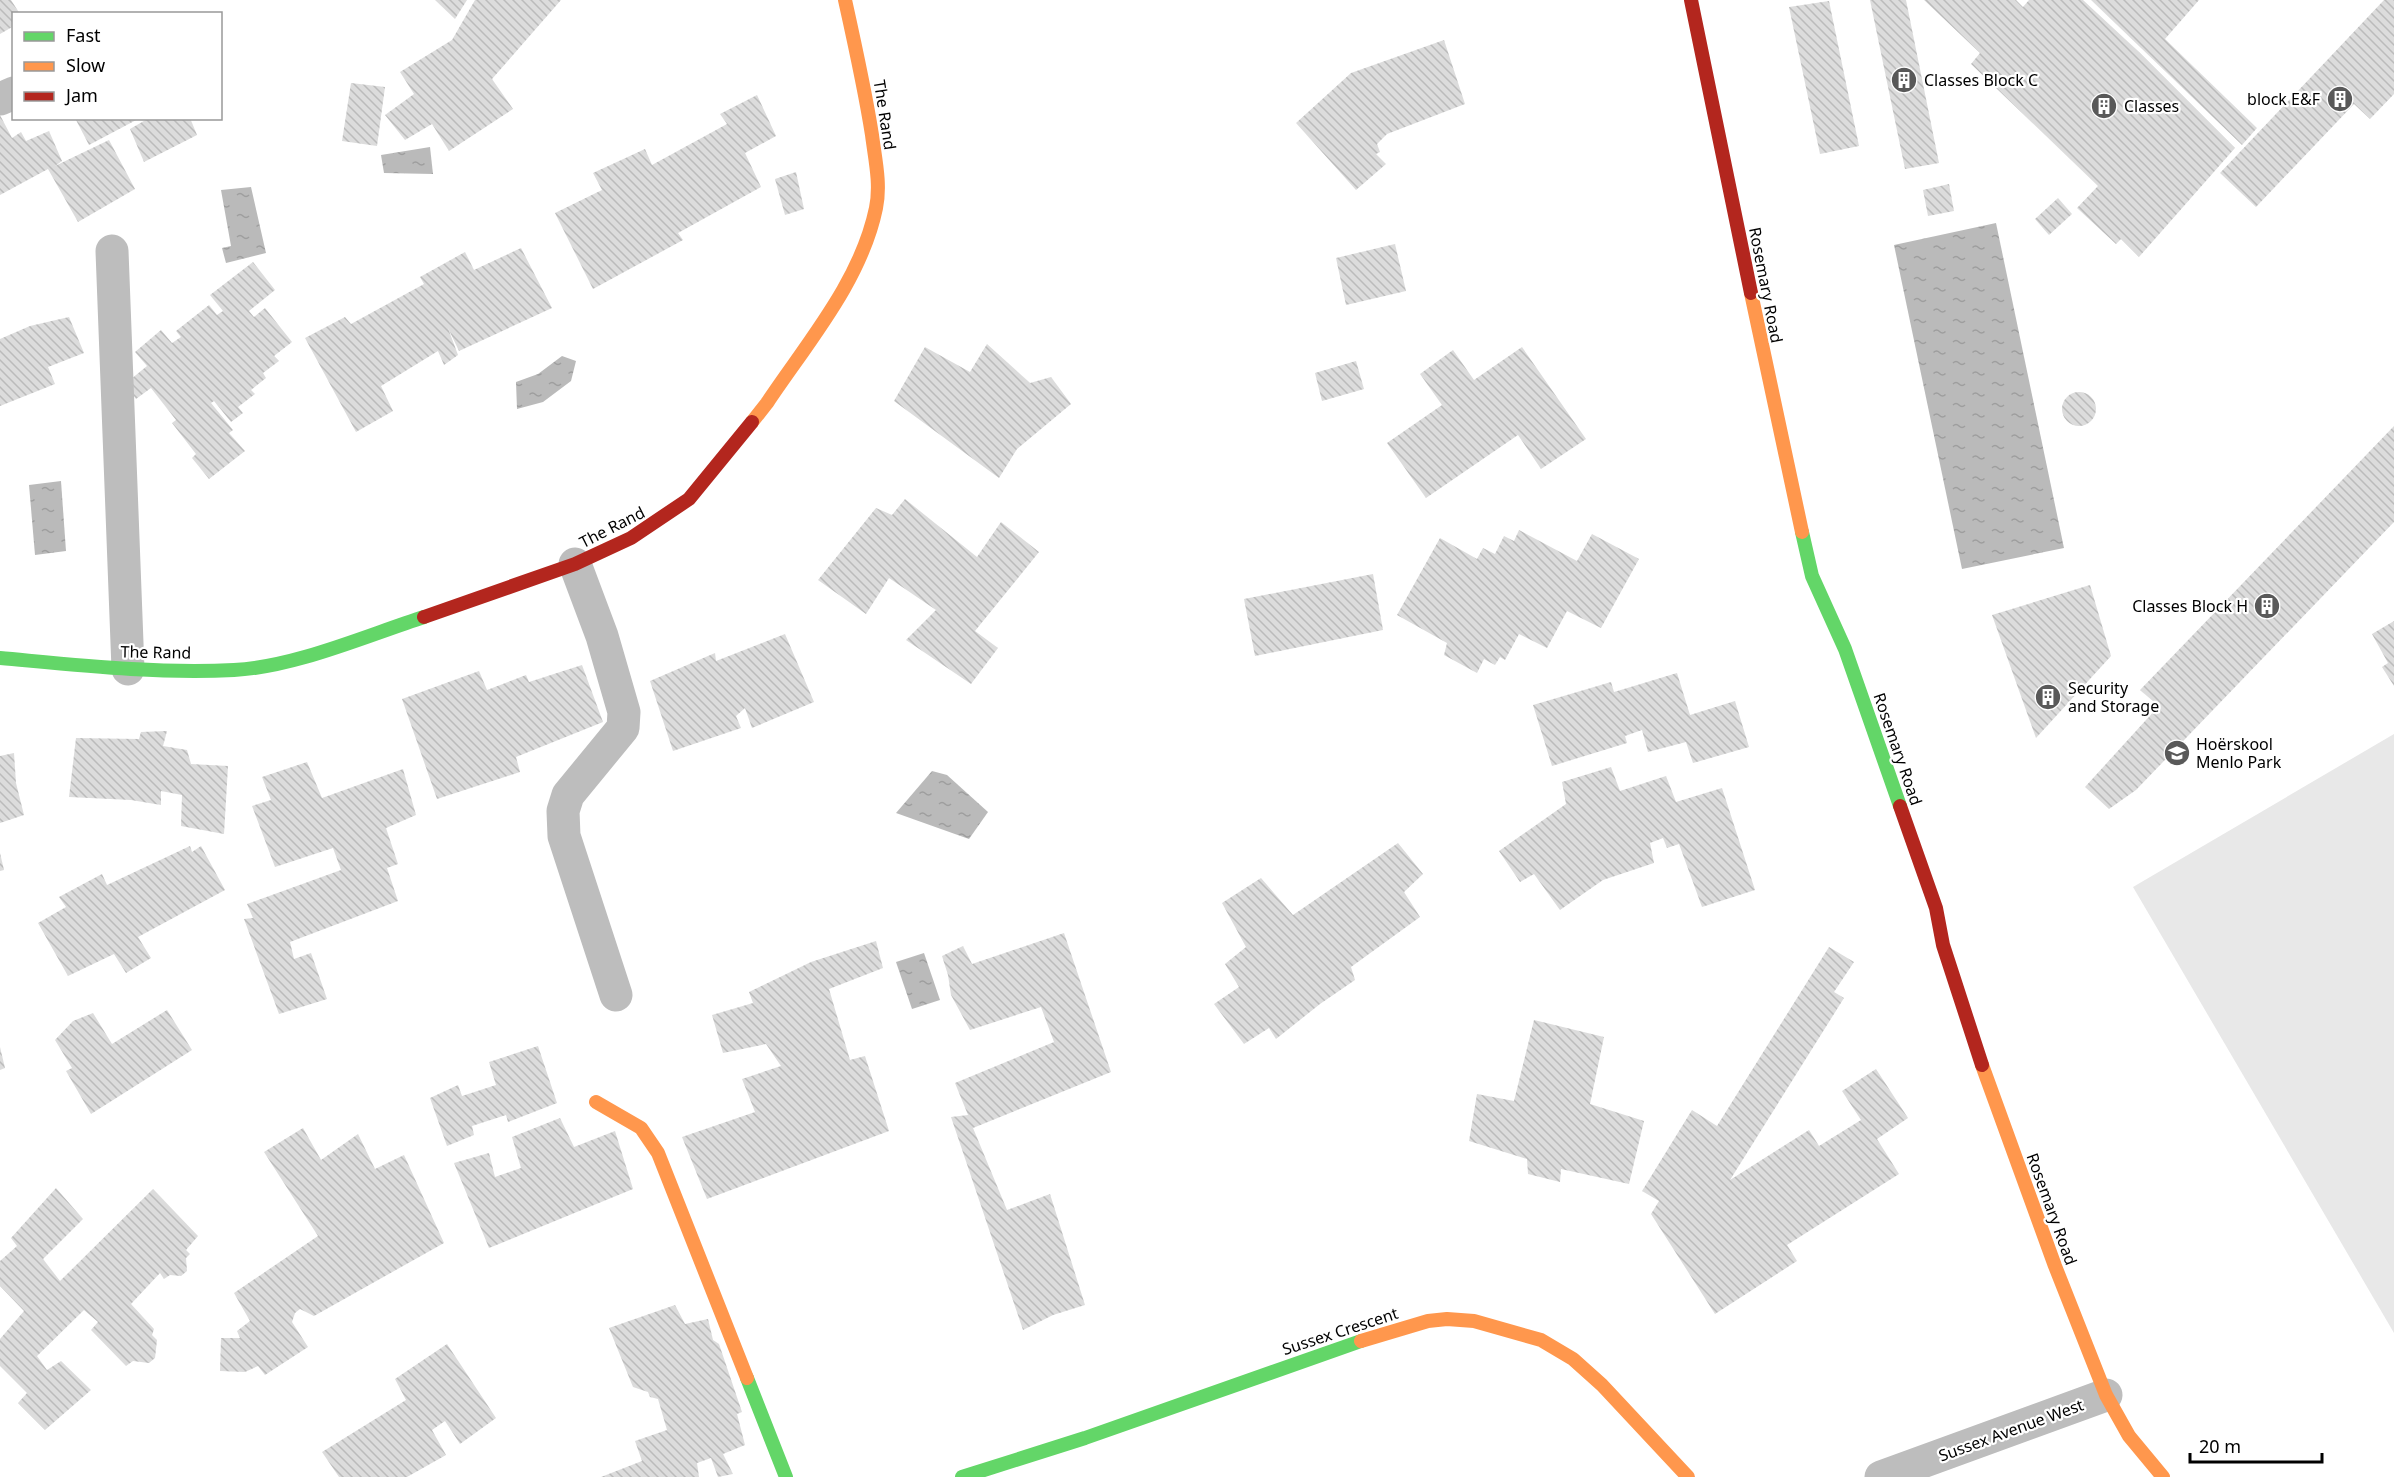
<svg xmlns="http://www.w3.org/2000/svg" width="2394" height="1477" font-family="'Noto Sans',sans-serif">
	<defs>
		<pattern id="water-ripples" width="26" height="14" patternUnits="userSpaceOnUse" patternTransform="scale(1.5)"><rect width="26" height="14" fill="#bababa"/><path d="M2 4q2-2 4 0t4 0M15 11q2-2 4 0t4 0" fill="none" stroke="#9e9e9e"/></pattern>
		<pattern id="building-back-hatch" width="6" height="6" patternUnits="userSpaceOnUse" patternTransform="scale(1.5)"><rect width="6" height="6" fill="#dcdcdc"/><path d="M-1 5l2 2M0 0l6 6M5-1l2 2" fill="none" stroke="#bbb"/></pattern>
	</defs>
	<rect width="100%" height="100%" fill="#fff"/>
	<path fill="#e8e8e8" d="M2394,734V1333L2133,887Z"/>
	<g fill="url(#water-ripples)">
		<path d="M430,147L433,174L384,173L381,155Z"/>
		<path d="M251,187L266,253L226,263L222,248L231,246L221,190Z"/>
		<path d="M1996,223L2064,548L1962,569L1894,245Z"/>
		<path d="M562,356L576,361L571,381L543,402L517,409L516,382L538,374Z"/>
		<path d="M61,481L66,551L35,555L29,485Z"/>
		<path d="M932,771L947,775L988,812L969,839L896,813Z"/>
		<path d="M924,953L940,1000L912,1009L896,962Z"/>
	</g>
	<g fill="url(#building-back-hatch)">
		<path d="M0,0H11L20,14H14V26L0,34Z"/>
		<path d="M435,0H467L455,19Z"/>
		<path d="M475,0H561L492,79L513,109L449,151L432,124L405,140L385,115L414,94L400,72L452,40Z"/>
		<path d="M1870,0H1906L1939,163L1905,169Z"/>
		<path d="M1924,0H2016L2023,7L2029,0H2083L2139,52L2235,148L2139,257L2121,239L2116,244L2077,208L2098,186L1971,64L1980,53Z"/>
		<path d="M2091,0H2199L2165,39L2257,128L2242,145Z"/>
		<path d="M2384,0H2394V94L2370,119L2354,104L2256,207L2220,173Z"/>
		<path d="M1829,1L1859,146L1820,154L1789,7Z"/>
		<path d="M1444,40L1465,104L1387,134L1377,144L1380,152L1376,154L1386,164L1356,190L1296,123L1351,73Z"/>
		<path d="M351,83L385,87L377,146L342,141Z"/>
		<path d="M757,95L776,136L745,153L761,187L678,233L683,240L593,289L555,213L602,190L593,173L645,149L652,165L727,124L720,114Z"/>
		<path d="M0,115L12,138L21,132L26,141L49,131L62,161L55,166L109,140L135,189L78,222L48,169L0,195Z"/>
		<path d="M75,118H140L89,145Z"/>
		<path d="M149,118H190L197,135L144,162L130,129Z"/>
		<path d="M796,172L804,209L785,215L775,179Z"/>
		<path d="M1949,184L1954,211L1928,216L1923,190Z"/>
		<path d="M2058,198L2072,214L2049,235L2035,219Z"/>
		<path d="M1395,244L1406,291L1346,305L1336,258Z"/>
		<path d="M521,248L552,308L459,351L448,328L458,355L444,365L438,351L381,386L393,411L356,432L305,338L345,317L351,324L424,284L420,277L465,252L474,270Z"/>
		<path d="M253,262L275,290L249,311L254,317L265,308L292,342L274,356L279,361L263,373L266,378L251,390L255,394L238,407L243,413L231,422L214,401L211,403L233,430L229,433L245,451L209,479L192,458L196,454L172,423L176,420L151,388L136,399L125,384L147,366L135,352L161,330L172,343L181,337L176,331L209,305L217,315L223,311L210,295Z"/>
		<path d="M69,317L84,353L48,367L55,384L0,406V339L30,326Z"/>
		<path d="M987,344L1030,383L1051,377L1071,404L1017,449L999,478L894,401L925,347L970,372Z"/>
		<path d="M1522,347L1586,439L1541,469L1518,435L1426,498L1387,443L1442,405L1420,374L1453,350L1474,380Z"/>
		<path d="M1356,361L1364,389L1322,401L1315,373Z"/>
		<circle cx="2079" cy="409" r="17"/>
		<path d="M2394,426V522L2136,790L2109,809L2085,787L2156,709L2151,704L2154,702L2140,690Z"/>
		<path d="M905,499L977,557L1001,522L1039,552L975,631L998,648L971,684L906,640L936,610L889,578L866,614L818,580L876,508L892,515Z"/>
		<path d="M1519,530L1577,561L1592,534L1639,559L1601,628L1567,611L1547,648L1519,634L1505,660L1500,657L1495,665L1484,659L1477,673L1444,655L1447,643L1397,615L1440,538L1477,559L1483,548L1495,554L1504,536L1514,541Z"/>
		<path d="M1373,574L1383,630L1255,656L1244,599Z"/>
		<path d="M2090,585L2111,656L2036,738L1992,615Z"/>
		<path d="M2394,621V686L2382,667L2388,663L2372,634Z"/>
		<path d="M785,634L814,702L752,728L745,708L736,716L741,728L673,751L650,681L715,653L716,661Z"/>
		<path d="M582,665L603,722L516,757L520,772L437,799L402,699L479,671L487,690L526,675L529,682Z"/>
		<path d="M1677,673L1690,715L1735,701L1749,747L1693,763L1686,742L1648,752L1642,730L1625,736L1627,743L1552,766L1533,705L1611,682L1614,692Z"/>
		<path d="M167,731L163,746L187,750L191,764L228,766L224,834L181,826L182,795L161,791V805L131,800L69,797L76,738L139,739L141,732Z"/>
		<path d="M14,753L16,783L24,815L0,823V756Z"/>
		<path d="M307,762L322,798L403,769L416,815L386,828L398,864L387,868L398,901L290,942L294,959L311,953L327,999L279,1014L244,919L253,918L247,904L341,870L333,848L275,867L252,806L271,800L262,777Z"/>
		<path d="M1611,767L1620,791L1666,776L1676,802L1722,788L1755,890L1702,907L1679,844L1667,848L1663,838L1650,843L1654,863L1603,880L1560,910L1534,874L1520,882L1499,851L1566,804L1562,782Z"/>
		<path d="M1398,843L1423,874L1404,892L1420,917L1351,967L1355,980L1320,1004L1276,1039L1269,1028L1244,1044L1214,1004L1239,987L1225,964L1246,947L1222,903L1261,878L1293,915Z"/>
		<path d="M190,846L192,852L201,846L225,890L138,937L151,958L126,973L114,954L68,976L38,923L66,907L59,897L102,874L107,885Z"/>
		<path d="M0,853L4,870L0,871Z"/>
		<path d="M1064,933L1111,1072L973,1128L1007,1210L1050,1194L1085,1305L1053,1315L1023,1330L951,1117L968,1115L955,1083L1054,1042L1041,1007L970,1030L951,995L948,975L942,956L963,946L972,964Z"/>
		<path d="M876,941L883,968L829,989L850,1060L865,1056L889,1131L707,1199L682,1137L755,1112L742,1079L781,1066L766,1044L723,1053L712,1015L753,1003L749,992L811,962Z"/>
		<path d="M1829,947L1854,962L1834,992L1844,998L1730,1180L1809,1130L1819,1146L1861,1120L1842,1091L1876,1069L1908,1118L1877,1139L1899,1174L1787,1245L1797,1261L1715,1314L1651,1214L1659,1201L1642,1191L1692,1110L1717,1126Z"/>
		<path d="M167,1010L192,1050L91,1114L66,1071L72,1068L55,1040L73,1021L93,1013L112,1044Z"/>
		<path d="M1534,1020L1604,1037L1590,1104L1644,1121L1629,1184L1561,1169L1560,1182L1528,1174L1527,1159L1469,1141L1477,1094L1514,1101Z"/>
		<path d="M538,1046L557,1103L508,1122L506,1115L472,1126L474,1135L447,1146L430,1098L458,1085L462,1096L496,1085L489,1062Z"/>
		<path d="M0,1047L5,1068L0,1070Z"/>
		<path d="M560,1118L574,1147L615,1131L633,1189L489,1248L454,1163L489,1153L495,1177L521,1168L512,1137Z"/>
		<path d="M303,1128L321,1160L358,1134L375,1169L404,1155L444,1243L314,1316L300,1309L295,1313L292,1322L308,1347L265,1375L258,1366L245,1372L220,1371L221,1338H240L237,1331L250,1321L234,1293L318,1236L264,1152Z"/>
		<path d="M56,1188L83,1219L43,1259L60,1281L153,1189L198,1236L186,1250L190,1254L186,1258L187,1271L181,1276L170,1275L164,1279L160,1273L131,1304L154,1329L152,1335L157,1340L155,1358L149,1363L133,1361L126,1366L91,1330L98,1322L84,1310L37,1356L47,1370L61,1361L91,1390L45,1430L18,1403L27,1393L0,1366V1339L24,1311L0,1286V1261L17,1246L11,1238Z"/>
		<path d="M675,1305L685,1324L708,1319L713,1340L719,1344L742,1412L737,1414L745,1445L723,1454L733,1474L718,1477L711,1458L697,1463L699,1477H601L642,1461L635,1441L667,1430L658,1399L650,1397L648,1392L633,1387L609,1328Z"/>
		<path d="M447,1344L496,1418L460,1444L445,1421L432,1430L446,1455L407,1477H339L322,1452L406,1400L395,1379Z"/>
	</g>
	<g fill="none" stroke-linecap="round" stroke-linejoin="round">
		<g stroke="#bdbdbd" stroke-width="33">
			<path d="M0,99L14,93"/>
			<path d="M112,251L128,669"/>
			<path d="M575,564L602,636L624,712L623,728L568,795L563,811L564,836L616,995"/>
			<path d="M1881,1477L2106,1395"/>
		</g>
		<g stroke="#63d668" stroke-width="14">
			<path d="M1802,532L1812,576L1845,649L1900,806"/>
			<path d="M0,658C77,665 156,674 234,670C295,667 365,636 424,617"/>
			<path d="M747,1378L786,1477"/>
			<path d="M962,1477L1085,1438L1361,1341"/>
		</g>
		<g stroke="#ff974d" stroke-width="14">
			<path d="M1751,293L1802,532"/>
			<path d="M752,422L767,403C807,343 861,281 876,208C881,184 875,159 872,135C865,90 855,45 845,0"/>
			<path d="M1982,1065L2055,1266L2106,1395L2129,1436L2163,1477"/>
			<path d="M596,1102L641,1128L658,1153L747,1378"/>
			<path d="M1361,1341L1428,1321L1447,1319L1474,1321L1541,1340L1573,1359L1602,1385L1688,1477"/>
		</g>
		<g stroke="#b3261e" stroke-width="14">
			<path d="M1691,0L1751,293"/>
			<path d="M424,617L575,564L631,538L689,499L752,422"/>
			<path d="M1900,806L1936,908L1943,945L1982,1065"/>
		</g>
	</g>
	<defs>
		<g id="building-disc" transform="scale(1.35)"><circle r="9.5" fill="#595959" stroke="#fff"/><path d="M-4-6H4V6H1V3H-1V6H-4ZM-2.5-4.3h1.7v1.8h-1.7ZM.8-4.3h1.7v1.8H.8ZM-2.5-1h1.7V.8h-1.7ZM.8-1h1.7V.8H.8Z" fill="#fff"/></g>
		<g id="school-disc" transform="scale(1.35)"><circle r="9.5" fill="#595959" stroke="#fff"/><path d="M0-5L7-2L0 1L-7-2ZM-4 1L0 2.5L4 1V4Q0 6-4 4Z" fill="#fff"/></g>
	</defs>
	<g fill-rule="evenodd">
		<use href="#building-disc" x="1904" y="80"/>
		<use href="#building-disc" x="2340" y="99"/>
		<use href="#building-disc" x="2104" y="106"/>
		<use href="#building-disc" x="2267" y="606"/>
		<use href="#building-disc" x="2048" y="697"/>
		<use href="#school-disc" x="2177" y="753"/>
	</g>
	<g text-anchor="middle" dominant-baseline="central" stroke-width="4.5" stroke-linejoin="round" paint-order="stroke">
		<g font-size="16" fill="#000" stroke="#fff" text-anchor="start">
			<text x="1924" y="80">Classes Block C</text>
			<text x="2320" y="99" text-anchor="end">block E&amp;F</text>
			<text x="2124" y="106">Classes</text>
			<text x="2248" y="606" text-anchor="end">Classes Block H</text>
			<text x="2068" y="688">Security<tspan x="2068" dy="18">and Storage</tspan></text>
			<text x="2196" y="744">Hoërskool<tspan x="2196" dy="18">Menlo Park</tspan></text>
		</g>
		<g font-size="16" fill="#000" stroke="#fff">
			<text transform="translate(885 115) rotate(81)">The Rand</text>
			<text transform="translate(1766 285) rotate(79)">Rosemary Road</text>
			<text transform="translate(612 527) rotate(-27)">The Rand</text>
			<text transform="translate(156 652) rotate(1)">The Rand</text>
			<text transform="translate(1898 749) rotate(71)">Rosemary Road</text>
			<text transform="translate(2052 1209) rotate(70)">Rosemary Road</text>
			<text transform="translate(1340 1331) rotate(-18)">Sussex Crescent</text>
			<text transform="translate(2011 1430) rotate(-20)">Sussex Avenue West</text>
		</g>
	</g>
	<rect x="12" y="12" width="210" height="108" fill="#ffffff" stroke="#999999" stroke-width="1.5"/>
	<rect x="24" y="32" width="30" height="9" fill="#63d668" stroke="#999999" stroke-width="1.5"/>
	<text x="66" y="42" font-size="18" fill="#000000">Fast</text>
	<rect x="24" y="62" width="30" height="9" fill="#ff974d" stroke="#999999" stroke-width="1.5"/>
	<text x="66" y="72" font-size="18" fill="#000000">Slow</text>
	<rect x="24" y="92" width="30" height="9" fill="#b3261e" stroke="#999999" stroke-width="1.5"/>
	<text x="66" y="102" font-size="18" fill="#000000">Jam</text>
	<path d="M2190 1453v9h132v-9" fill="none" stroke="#000000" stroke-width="3"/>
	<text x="2199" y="1453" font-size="18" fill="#000000" stroke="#ffffff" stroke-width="4.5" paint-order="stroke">20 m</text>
</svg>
